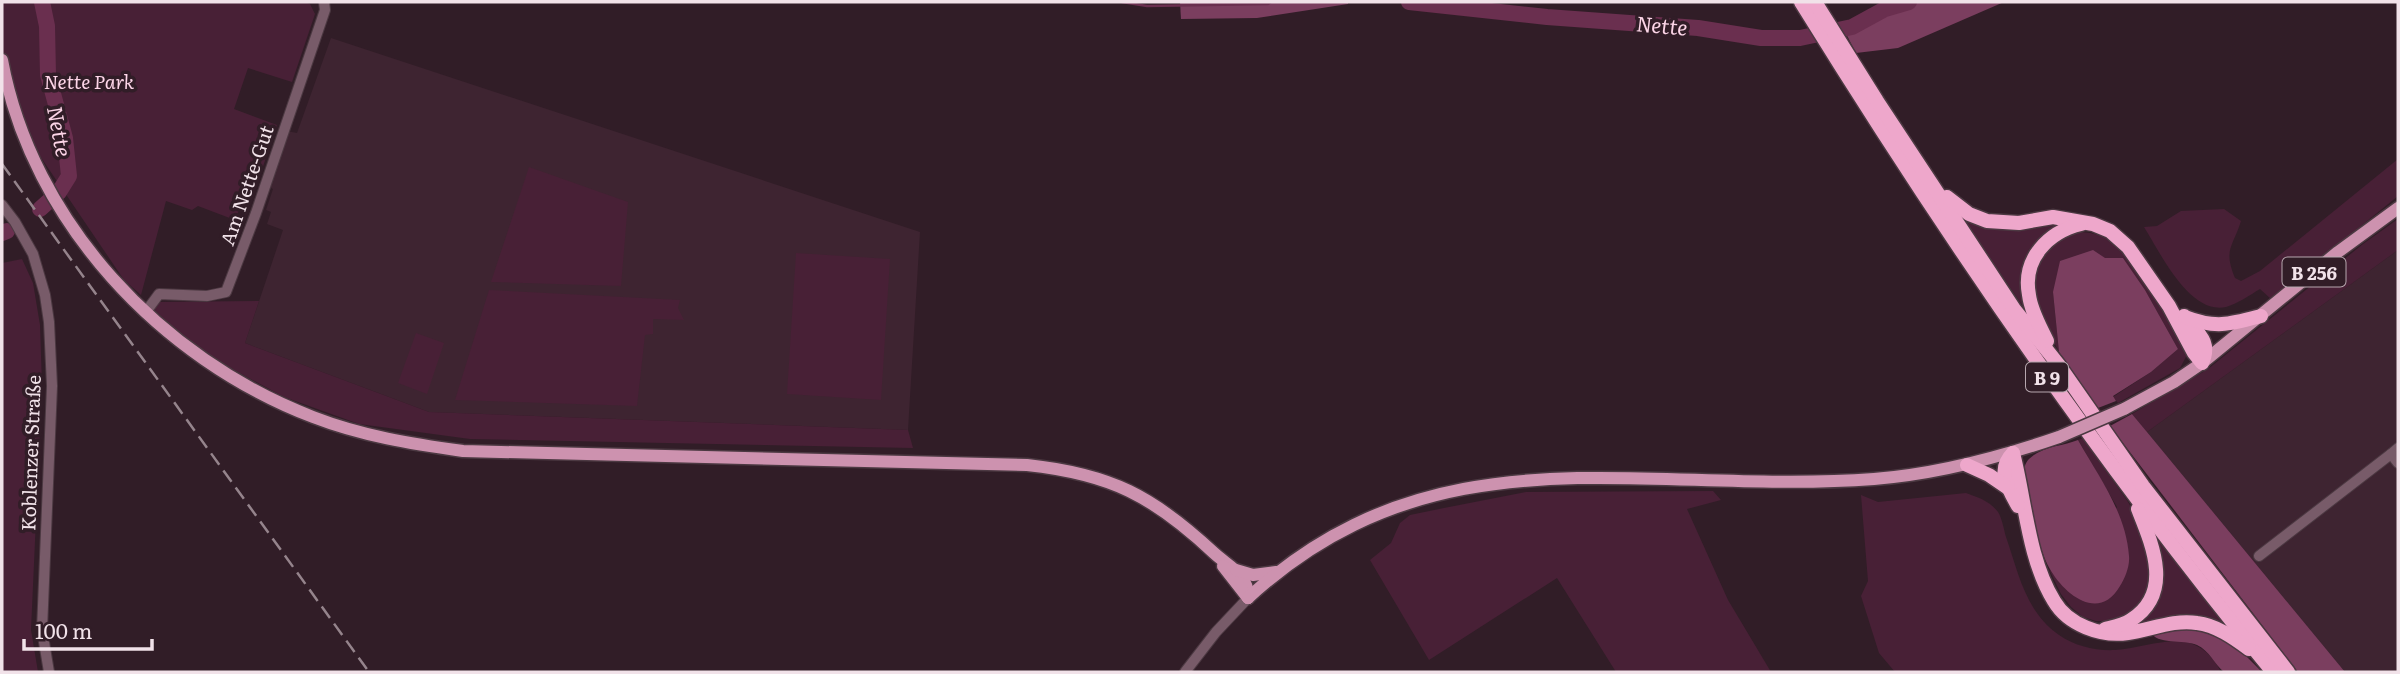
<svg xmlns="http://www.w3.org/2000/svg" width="2400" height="674" font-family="Literata,serif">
	<rect width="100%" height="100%" fill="#311d27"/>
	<g fill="#3e2431">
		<path d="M331,38L920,232L908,430L429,412L245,343L283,230L267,224L271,212L266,210L273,189L269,187L287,131L297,133Z"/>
		<path d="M2398,250V672H2345L2147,432Z"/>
	</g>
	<g fill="#482036">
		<path d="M2,2H305L310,4L315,14L292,82L248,68L234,109L277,125L251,202L243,200L235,220L198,206L192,210L166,201L141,295L124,280L23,131L2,56Z"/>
		<path d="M2398,159V196L2271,299L2260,289C2250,295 2237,304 2226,307C2189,315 2160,252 2144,227L2157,226L2181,211L2224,209L2241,221C2233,247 2223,249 2235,278L2241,281L2260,271Z"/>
		<path d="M529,167L628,202L621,286L491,282Z"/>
		<path d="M1963,218L2075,221L2040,241L2026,311Z"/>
		<path d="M2398,219V250L2147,432L2132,414L2208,369L2363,244Z"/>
		<path d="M2076,232C2089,232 2101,234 2112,241C2139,258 2171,324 2188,353L2180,368L2118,403L2113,397L2151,372L2178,349L2145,290L2123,258H2105L2053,292L2059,352L2038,312L2032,278L2047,246Z"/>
		<path d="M796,253L890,259L881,400L787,394Z"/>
		<path d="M22,259L33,283L40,325L42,385L31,630L38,672H2V263Z"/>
		<path d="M489,290L680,300L678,308L684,320L653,319V334L645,335L637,406L455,400Z"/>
		<path d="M259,301L245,343L429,412L908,430L913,448L470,439L359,424L284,397L234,370L190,342L153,309L156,302Z"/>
		<path d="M416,333L444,343L427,394L398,383Z"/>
		<path d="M2083,438L2128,502L2142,527L2152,581L2141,603L2132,612L2109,621H2096L2083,617L2071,607L2061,594L2049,569L2063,586L2117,507L2078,440Z"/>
		<path d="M1713,491L1721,500L1687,509L1728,600L1771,672H1616L1557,578L1429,660L1370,560L1391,543L1400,523L1410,515L1444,508L1526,492Z"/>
		<path d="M1966,493C1977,497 1990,501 1998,512C2002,518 2004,530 2006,537C2019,574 2025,611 2059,635C2074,646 2096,651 2115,650C2156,647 2194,623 2220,670L2219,672H1895L1879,653L1861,596L1868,581L1861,495L1878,502Z"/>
		<path d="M2157,534L2225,623L2222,625L2123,631L2151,605L2154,536Z"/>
	</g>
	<g fill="#7b3e5f">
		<path d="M1180,2H1348V4L1257,18L1181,19Z"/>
		<path d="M1892,2H2004L1898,48L1856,53L1842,26Z"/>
		<path d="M2093,250L2105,258H2123L2145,290L2178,349L2151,372L2113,396L2116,401L2098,408L2059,352L2053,292L2060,261Z"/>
		<path d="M2132,414L2147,432L2345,672H2298L2110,426Z"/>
		<path d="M2078,440C2099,477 2126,513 2129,556C2130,566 2125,578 2120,586C2100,621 2067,597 2051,571C2040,554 2037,529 2031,510C2027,496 2018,470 2029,459C2042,446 2064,446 2078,440Z"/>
		<path d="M2198,628L2230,640L2262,672H2224C2214,664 2210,651 2197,645C2183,639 2156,645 2151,632Z"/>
	</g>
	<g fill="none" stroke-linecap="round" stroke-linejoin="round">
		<path stroke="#6a2f4f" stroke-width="2.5" d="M1122,2L1147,6L1268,4L1271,2"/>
		<g stroke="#6a2f4f" stroke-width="16">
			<path d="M1409,2L1547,17L1698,28L1761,38H1800L1852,27L1885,9L1909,2"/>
			<path d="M40,209L59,192L69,176L65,138L48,75L47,26L42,2"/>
			<path d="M2,233L7,231"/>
		</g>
		<g stroke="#4c3942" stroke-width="12">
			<g id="minor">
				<path d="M2,205L15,222L33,254L45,295L49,322L52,386L42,630L49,672"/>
				<path d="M145,313L159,294L207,296L226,292L256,213L325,10L324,2"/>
				<path d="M2398,448L2391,454L2398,463"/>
				<path d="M2259,556L2391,454"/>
				<path d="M1185,672L1216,632L1248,598"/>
			</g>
		</g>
		<g stroke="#4c3942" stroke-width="15">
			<g id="major">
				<path d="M2,60C32,222 161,359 313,417C362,436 412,444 463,451L1027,465C1111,474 1153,496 1214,553C1229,567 1249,574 1248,598"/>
				<path d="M2124,409L2174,382L2202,363L2338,252L2398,208"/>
				<path d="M1223,566L1248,598"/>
				<path d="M1236,570L1253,575L1276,572"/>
				<path d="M1248,598C1438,423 1646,496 1874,479C1938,474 1998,458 2059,437"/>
			</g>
		</g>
		<g stroke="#4c3942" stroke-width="17">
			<g id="highway">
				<path d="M1801,2C1945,235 2099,461 2273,672"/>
				<path d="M1815,2L1877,101L2014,309L2058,364L2143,486L2288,672"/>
				<path d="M1947,197L1969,214L1987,221L2019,223L2053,217L2093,224L2110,231L2128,247L2169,306L2194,353L2202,363C2212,341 2197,333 2184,316"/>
				<path d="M2185,317C2216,329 2231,324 2261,316"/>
				<path d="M2047,341C2040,326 2031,311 2029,295C2022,259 2048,232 2081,224"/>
				<path d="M2013,453C2025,499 2028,559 2054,601C2068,625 2101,637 2128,633C2150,630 2174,619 2197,623C2216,625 2234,638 2249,649"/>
				<path d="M2013,453C1996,470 2008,488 2018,506"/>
				<path d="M1967,465L1989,475L2008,488"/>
				<path d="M2105,629C2113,627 2124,625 2131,620C2174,593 2152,544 2138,509"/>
			</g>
		</g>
		<use href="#minor" stroke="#785b69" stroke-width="10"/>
		<use href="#major" stroke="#cd92af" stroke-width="12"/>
		<use href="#highway" stroke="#eea7cb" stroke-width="14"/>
		<path stroke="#95848c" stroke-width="2.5" stroke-dasharray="14 7" stroke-linecap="butt" d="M2,164L369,672"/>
		<g stroke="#4c3942" stroke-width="15" stroke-linecap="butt">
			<path id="major-bridge" d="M2059,437L2124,409"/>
		</g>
		<use href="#major-bridge" stroke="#cd92af" stroke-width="12"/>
	</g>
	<g text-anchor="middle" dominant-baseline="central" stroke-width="7" stroke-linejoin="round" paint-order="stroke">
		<g fill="#311d27" stroke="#b7a7af" stroke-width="2">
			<rect x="2282.5" y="257.5" width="63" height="29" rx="5"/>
			<rect x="2026" y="362.5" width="42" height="29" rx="5"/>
		</g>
		<g font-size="18" font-weight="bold" fill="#f1e2e9">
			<text x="2314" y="272">B 256</text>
			<text x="2047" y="377">B 9</text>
		</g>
		<g font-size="19" font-style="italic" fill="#fed6e9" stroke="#311d27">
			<text x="89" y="81">Nette Park</text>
		</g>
		<g font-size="19" fill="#f1e2e9" stroke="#311d27">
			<text transform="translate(246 185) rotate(-71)">Am Nette-Gut</text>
			<text transform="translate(30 453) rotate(-88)">Koblenzer Straße</text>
		</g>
		<g font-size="21" font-style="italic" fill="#fcd5e7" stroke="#311d27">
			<text transform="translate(1662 24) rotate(5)">Nette</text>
			<text transform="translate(61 131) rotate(79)">Nette</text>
		</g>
	</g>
	<rect width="2400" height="674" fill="none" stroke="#f1e2e9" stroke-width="7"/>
	<path d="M24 639v10h128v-10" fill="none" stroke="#f1e2e9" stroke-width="3.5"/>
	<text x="35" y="639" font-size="21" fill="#f1e2e9" stroke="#311d27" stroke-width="5" paint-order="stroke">100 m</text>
</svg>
